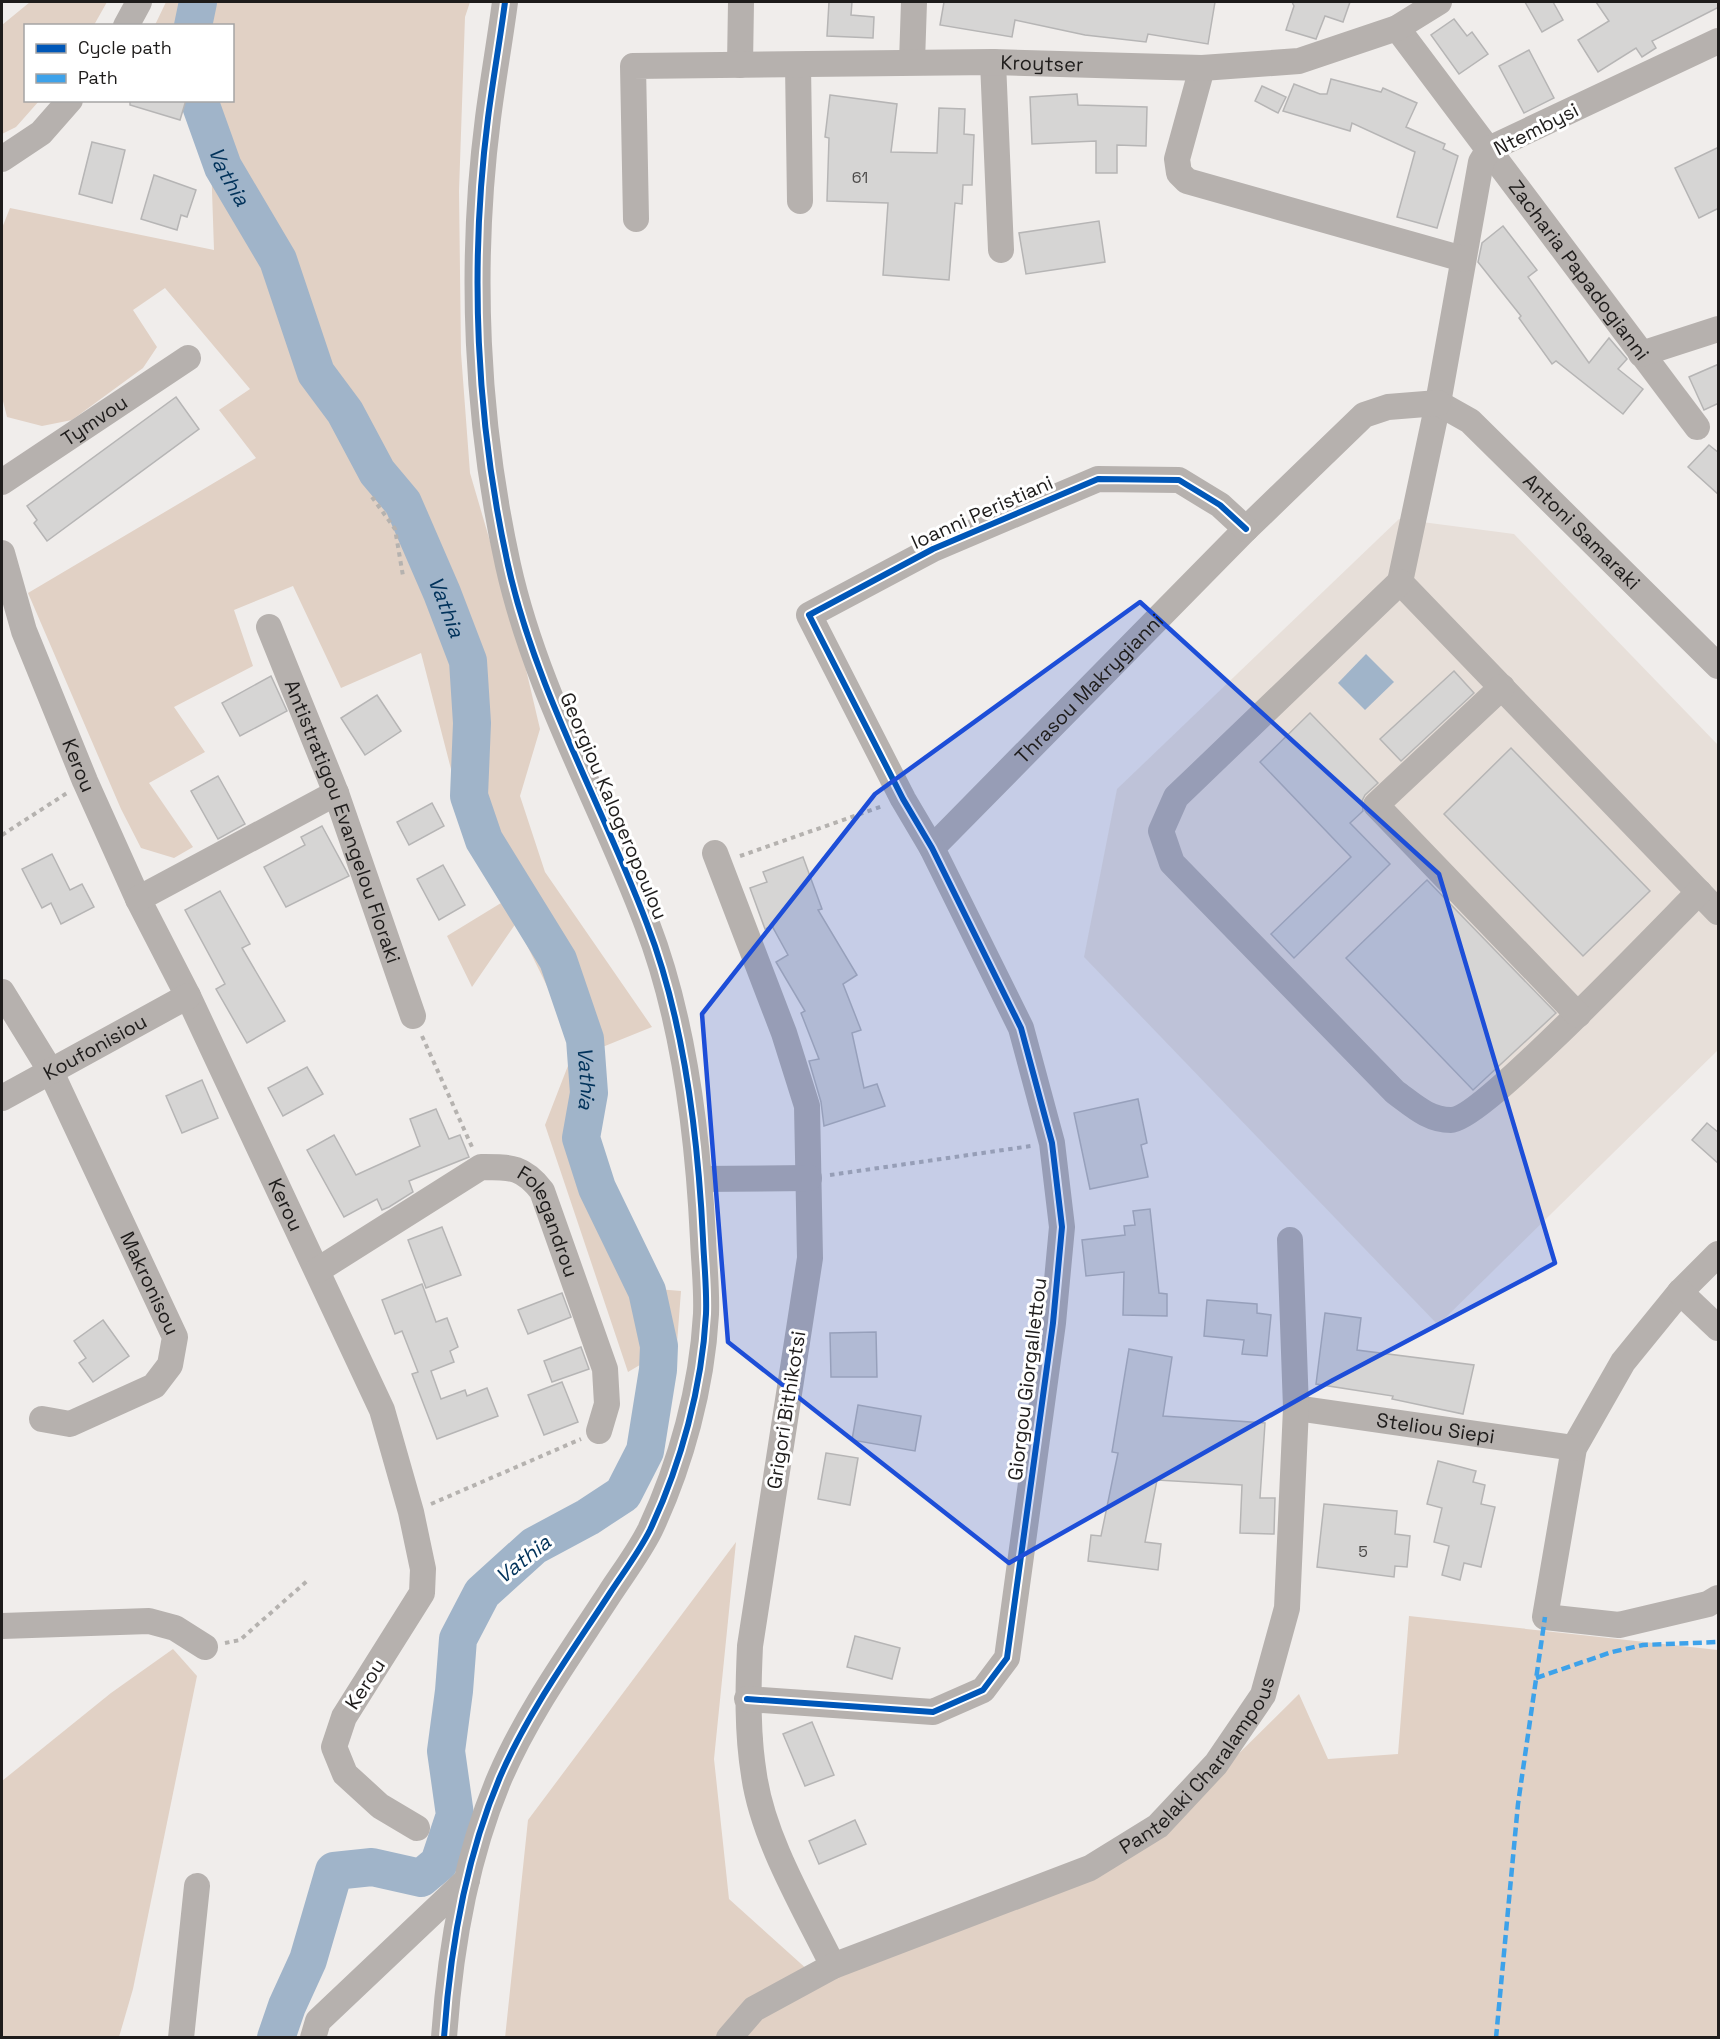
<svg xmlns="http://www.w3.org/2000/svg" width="1720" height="2039" font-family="'Space Grotesk',sans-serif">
	<rect width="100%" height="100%" fill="#f0edeb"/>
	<path fill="#e7dfd9" d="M1399,519L1514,534L1718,745V1050L1438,1325L1084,957L1117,789Z"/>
	<g fill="#e1d1c5">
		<path d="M30,2H107L94,25L26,26V100L39,101L16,127L2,134V25Z"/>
		<path d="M166,2H470L465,17L459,191L461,353L470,473L520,644L540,729L520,796L545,872L652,1027L600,1048L599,1141L633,1287L681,1291L677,1343L628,1372L545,1125L576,1045L516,923L472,987L447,936L501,903L465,841L451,769L421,653L341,688L293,586L234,610L253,666L174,707L205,752L149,783L193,847L174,858L141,848L121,809L28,593L256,458L219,410L250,389L165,288L133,310L157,347L143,368L72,420L42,426L7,417L2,397V228L10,208L214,250L209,101L232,100V26L155,25Z"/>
		<path d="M736,1542L714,1759L729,1899L819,1980L1142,1849L1299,1694L1328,1759L1398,1754L1409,1616L1718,1650V2037L505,2038L528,1820Z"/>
		<path d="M173,1649L197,1676L133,1989L119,2037H2V1781L111,1693Z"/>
	</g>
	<path fill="#a0b4c9" d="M1366,654L1394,682L1365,710L1338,683Z"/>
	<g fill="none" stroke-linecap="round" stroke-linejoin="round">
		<g stroke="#a0b4c9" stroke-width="38">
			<path d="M193,26L198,2"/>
			<path id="s1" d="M199,100L223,167L278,260L316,373L345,412L377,472L403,503L442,593L468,661L472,723L469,796L484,840L558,960L585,1039L589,1093L581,1138L597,1188L647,1291L659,1346L658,1370L645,1451L623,1494L588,1517L534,1546L482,1593L458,1639L454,1691L446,1751L455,1815L439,1863L421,1878L372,1867L334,1871L308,1960L287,2006L276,2038"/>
		</g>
	</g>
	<g fill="#d6d5d4" stroke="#b6b5b5" stroke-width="1.5">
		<path d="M829,2H852L851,15L874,17L873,38L827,36Z"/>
		<path d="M944,2H1215L1208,44L1148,34L1146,42L1085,35L1015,20L1012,37L940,25Z"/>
		<path d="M1292,2H1350L1343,22L1325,16L1316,39L1286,30L1294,6Z"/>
		<path d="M1525,2H1553L1563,20L1542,32Z"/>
		<path d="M1596,2H1719V7L1652,41L1656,48L1642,57L1636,48L1598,72L1578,40L1609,21Z"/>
		<path d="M1454,19L1467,36L1472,32L1488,54L1459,74L1431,35Z"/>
		<path d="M1529,50L1554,98L1524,113L1499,66Z"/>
		<path d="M1331,79L1381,92L1383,88L1417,103L1406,127L1445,144L1443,149L1458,156L1437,228L1397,217L1415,152L1352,123L1350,131L1283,111L1294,84L1320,94H1327Z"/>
		<path d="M1262,86L1286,97L1278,113L1255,101Z"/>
		<path d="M1077,94L1078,105L1147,107L1146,146L1117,145V173H1096V141L1032,144L1030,97Z"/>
		<path d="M830,95L897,104L891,152L937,153L939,108L965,109L964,134L974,135L972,185H963L962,204L955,203L949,280L883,275L888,203L827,201L829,138L825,137Z"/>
		<path d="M130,100H186L180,120L130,105Z"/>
		<path d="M92,142L125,150L112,203L79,194Z"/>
		<path d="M1719,147V208L1699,218L1675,168Z"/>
		<path d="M154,175L196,190L187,217L181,215L177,230L141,219Z"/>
		<path d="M1099,221L1105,262L1026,274L1019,233Z"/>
		<path d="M1503,226L1537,270L1528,277L1589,363L1609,338L1627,359L1618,369L1643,389L1623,414L1556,361L1552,364L1519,318L1521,316L1478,262L1482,243Z"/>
		<path d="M1719,364V403L1704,410L1689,377Z"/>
		<path d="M176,397L199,429L47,541L34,523L37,520L27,506Z"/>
		<path d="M1709,445L1719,453V495L1688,467Z"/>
		<path d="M1454,671L1474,693L1401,761L1380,739Z"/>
		<path d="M271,676L287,711L240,736L222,703Z"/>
		<path d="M377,695L401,731L365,755L341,718Z"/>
		<path d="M1310,713L1378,783L1365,795L1362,801L1363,811L1350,823L1390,864L1294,958L1271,934L1351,857L1260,762Z"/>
		<path d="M1511,748L1650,891L1583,956L1444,814Z"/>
		<path d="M218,776L245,824L218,839L191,791Z"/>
		<path d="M432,803L444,826L409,845L397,822Z"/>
		<path d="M322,826L349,876L286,907L264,867L305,845L301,837Z"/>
		<path d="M52,854L70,890L82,884L94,907L61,924L51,903L42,908L22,869Z"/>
		<path d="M803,857L822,909L818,910L857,975L843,984L861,1030L852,1033L864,1088L877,1084L885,1106L824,1126L821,1102L809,1061L819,1059L801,1013L805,1011L776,962L788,955L772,926L765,929L750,888L767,882L763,872Z"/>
		<path d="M443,865L465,905L439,920L417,879Z"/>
		<path d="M1427,880L1556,1013L1473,1090L1346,958Z"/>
		<path d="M220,891L250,944L242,948L285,1021L247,1043L216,989L225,984L185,910Z"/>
		<path d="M307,1067L323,1094L283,1116L268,1088Z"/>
		<path d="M202,1080L218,1118L182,1133L166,1096Z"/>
		<path d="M1138,1099L1147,1143L1141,1145L1148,1177L1090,1189L1074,1113Z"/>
		<path d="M436,1109L449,1139L460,1135L469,1157L409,1181L413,1192L389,1207L382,1210L377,1199L344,1217L307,1150L334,1135L356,1175L420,1146L410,1119Z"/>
		<path d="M1707,1123L1719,1133V1164L1692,1140Z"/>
		<path d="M1150,1209L1159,1293L1167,1294V1316L1123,1315L1124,1272L1086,1276L1082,1240L1125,1235L1124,1226L1135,1225L1133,1211Z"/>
		<path d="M442,1227L461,1275L426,1288L408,1240Z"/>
		<path d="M422,1284L436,1322L447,1318L458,1347L450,1351L454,1362L431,1371L441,1399L465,1390L467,1396L487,1388L498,1416L437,1439L412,1374L418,1372L402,1331L395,1334L382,1300Z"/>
		<path d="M562,1293L571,1317L528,1334L518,1310Z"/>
		<path d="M1207,1300L1257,1304V1313L1271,1315L1267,1356L1242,1354L1244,1340L1204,1336Z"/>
		<path d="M1325,1313L1361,1318L1357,1350L1474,1365L1463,1414L1392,1399L1393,1396L1316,1384Z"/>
		<path d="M103,1320L129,1356L93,1382L79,1363L86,1358L74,1341Z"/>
		<path d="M876,1332L877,1377H831L830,1333Z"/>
		<path d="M581,1347L589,1369L552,1382L544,1361Z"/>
		<path d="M1129,1349L1172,1357L1163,1416L1265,1423L1260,1498H1275L1274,1534L1240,1533L1242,1485L1157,1480L1145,1542L1161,1544L1158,1570L1088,1561L1091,1535L1101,1536L1118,1453L1112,1452Z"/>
		<path d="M562,1382L578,1422L544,1435L528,1395Z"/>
		<path d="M858,1405L921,1416L915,1451L852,1440Z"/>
		<path d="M826,1453L858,1458L850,1505L818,1499Z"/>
		<path d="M1438,1461L1476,1471L1473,1482L1485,1485L1481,1504L1495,1507L1481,1567L1464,1563L1460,1580L1442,1575L1449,1546L1434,1542L1442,1508L1427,1504Z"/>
		<path d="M1324,1504L1397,1511L1395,1534L1410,1536L1407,1567L1395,1566L1394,1577L1317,1567Z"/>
		<path d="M855,1636L900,1648L892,1679L847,1667Z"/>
		<path d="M812,1722L834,1775L805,1786L783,1734Z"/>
		<path d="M855,1820L866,1844L819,1864L809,1841Z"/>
	</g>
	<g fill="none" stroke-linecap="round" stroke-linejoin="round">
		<g stroke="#b5b2af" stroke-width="4" stroke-dasharray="4.5 4.5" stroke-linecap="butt">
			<path d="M372,497L395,529L403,576"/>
			<path d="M2,835L67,793"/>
			<path d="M740,856L883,806"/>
			<path d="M422,1036L472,1147"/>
			<path d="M830,1175L1031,1146"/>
			<path d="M431,1504L581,1439"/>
			<path d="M225,1643L240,1640L307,1581"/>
		</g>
		<g stroke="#b6b1ae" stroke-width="26">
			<path d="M126,26L139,2"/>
			<path id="s2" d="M1397,28L1697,427"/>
			<path d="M1718,41L1489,149L1481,162L1438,403L1400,582L1718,912"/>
			<path d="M912,62L914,2"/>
			<path d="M993,62L1001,250"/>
			<path d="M740,65L741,2"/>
			<path d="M798,65L800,201"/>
			<path d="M1202,68L1177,159L1179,173L1187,181L1463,259"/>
			<path d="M2,159L41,133L70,100"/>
			<path id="s3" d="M636,219L633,66L993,62L1202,68L1299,61L1397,28L1439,2"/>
			<path d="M1641,354L1718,329"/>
			<path id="s4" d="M1438,403L1470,421L1718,666"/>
			<path id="s5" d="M2,482L188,358"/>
			<path id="s6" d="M2,553L24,631L85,781L138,899L188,996L382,1410L411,1512L423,1569L422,1593L344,1717L334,1747L345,1774L380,1806L417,1828"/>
			<path d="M1400,582L1176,797L1161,831L1172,863L1395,1092C1413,1105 1428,1120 1451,1120C1481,1120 1667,924 1699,892"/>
			<path id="s7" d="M269,627L336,793L413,1016"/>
			<path d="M1502,687L1376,805L1578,1015"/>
			<path id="s8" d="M932,848L1246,529L1364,415L1388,407L1438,403"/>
			<path d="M715,853L784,1033L807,1106L810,1258L750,1646C748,1689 747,1732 754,1775C763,1839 804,1907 833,1966"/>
			<path d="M138,899L336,793"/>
			<path id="s9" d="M2,992L50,1070L175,1337L170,1365L154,1386L70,1424L42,1419"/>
			<path id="s10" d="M2,1098L188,996"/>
			<path d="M700,1179L809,1178"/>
			<path d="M1718,1254L1680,1292L1623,1362L1574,1448L1545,1617L1619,1625L1708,1604L1718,1598"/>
			<path id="s11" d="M318,1270L481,1167C510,1167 523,1166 542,1191L605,1369L607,1404L599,1431"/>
			<path d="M1680,1292L1718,1328"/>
			<path id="s12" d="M1296,1408L1574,1448"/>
			<path d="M2,1626L149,1621L175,1628L205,1647"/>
			<path d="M747,1699L933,1712L983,1690L1007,1658L1053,1323L1062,1227L1052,1143L1021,1028L932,848L903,799L809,615L933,549L1098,479L1179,480L1220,505L1246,529"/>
			<path d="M181,2038L197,1886"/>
			<path d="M313,2038L318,2021L467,1880"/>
			<path d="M444,2038C450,1949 465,1859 500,1777C528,1712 571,1653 610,1593C623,1573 639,1552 650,1530C681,1464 702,1387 706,1314C707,1289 704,1263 703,1239C698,1136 684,1020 647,924C602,804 536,691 508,565C476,420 469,266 488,118C493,79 500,40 505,2"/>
			<path id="s13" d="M729,2038L754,2009L833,1966L1090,1868L1158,1826L1216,1764L1263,1695L1287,1608L1296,1408L1290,1240"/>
		</g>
		<g stroke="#3da2ea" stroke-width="4.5" stroke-dasharray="9 4.5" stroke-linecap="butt">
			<path d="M1536,1678L1612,1652L1643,1645L1718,1642"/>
			<path d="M1496,2038L1518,1804L1545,1617"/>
		</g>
		<g stroke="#fff" stroke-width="10">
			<g id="cycleway">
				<path d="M747,1699L933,1712L983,1690L1007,1658L1053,1323L1062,1227L1052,1143L1021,1028L932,848L903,799L809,615L933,549L1098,479L1179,480L1220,505L1246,529"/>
				<path d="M444,2038C450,1949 465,1859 500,1777C528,1712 571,1653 610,1593C623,1573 639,1552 650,1530C681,1464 702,1387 706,1314C707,1289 704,1263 703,1239C698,1136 684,1020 647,924C602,804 536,691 508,565C476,420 469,266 488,118C493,79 500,40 505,2"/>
			</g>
		</g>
		<use href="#cycleway" stroke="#0057b8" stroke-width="6"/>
	</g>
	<path fill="#1d4ed8" fill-opacity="0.2" stroke="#1d4ed8" stroke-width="4.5" stroke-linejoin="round" d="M1140,602L1439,874L1555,1263L1333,1380L1009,1563L728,1342L702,1014L875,794Z"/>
	<g text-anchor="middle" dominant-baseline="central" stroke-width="6" stroke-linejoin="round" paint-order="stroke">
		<g font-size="16" fill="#4c4a49">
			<text x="860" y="177">61</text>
			<text x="1363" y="1551">5</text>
		</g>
		<g font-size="20" fill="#1e1c1b" stroke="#fff">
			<text stroke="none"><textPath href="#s3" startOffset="562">Kroytser</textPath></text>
			<text transform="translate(1536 129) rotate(-27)">Ntembysi</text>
			<text stroke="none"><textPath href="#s2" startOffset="303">Zacharia Papadogianni</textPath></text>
			<text stroke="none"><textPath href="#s5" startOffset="111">Tymvou</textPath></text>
			<text transform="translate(982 512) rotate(-24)">Ioanni Peristiani</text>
			<text stroke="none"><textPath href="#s4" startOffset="194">Antoni Samaraki</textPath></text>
			<text stroke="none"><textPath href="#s8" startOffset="224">Thrasou Makrygianni</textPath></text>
			<text stroke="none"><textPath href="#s6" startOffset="226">Kerou</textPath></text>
			<text transform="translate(614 806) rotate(67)">Georgiou Kalogeropoulou</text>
			<text stroke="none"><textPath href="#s7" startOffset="208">Antistratigou Evangelou Floraki</textPath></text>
			<text stroke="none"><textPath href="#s10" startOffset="106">Koufonisiou</textPath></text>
			<text stroke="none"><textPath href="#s6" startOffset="712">Kerou</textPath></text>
			<text stroke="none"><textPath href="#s11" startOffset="292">Folegandrou</textPath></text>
			<text stroke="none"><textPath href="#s9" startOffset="327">Makronisou</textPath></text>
			<text transform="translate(1027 1379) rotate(-83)">Giorgou Giorgallettou</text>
			<text transform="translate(786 1410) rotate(-81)">Grigori Bithikotsi</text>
			<text stroke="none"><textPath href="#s12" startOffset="141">Steliou Siepi</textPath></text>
			<text transform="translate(365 1684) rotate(-57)">Kerou</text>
			<text stroke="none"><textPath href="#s13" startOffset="555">Pantelaki Charalampous</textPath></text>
		</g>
		<g font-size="21" font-style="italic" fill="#01325a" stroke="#fff">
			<text stroke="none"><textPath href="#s1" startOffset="82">Vathia</textPath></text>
			<text stroke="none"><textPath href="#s1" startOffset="568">Vathia</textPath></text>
			<text stroke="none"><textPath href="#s1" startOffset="1072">Vathia</textPath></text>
			<text transform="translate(523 1559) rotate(-39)">Vathia</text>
		</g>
	</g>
	<rect width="1720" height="2039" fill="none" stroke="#1e1c1b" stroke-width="6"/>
	<rect x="24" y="24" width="210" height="78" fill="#ffffff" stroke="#a5a4a4" stroke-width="1.5"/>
	<rect x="36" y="44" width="30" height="9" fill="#0057b8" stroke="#a5a4a4" stroke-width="1.5"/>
	<text x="78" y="54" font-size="18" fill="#1e1c1b">Cycle path</text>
	<rect x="36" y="74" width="30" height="9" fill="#3da2ea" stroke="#a5a4a4" stroke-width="1.5"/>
	<text x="78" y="84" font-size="18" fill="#1e1c1b">Path</text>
</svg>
